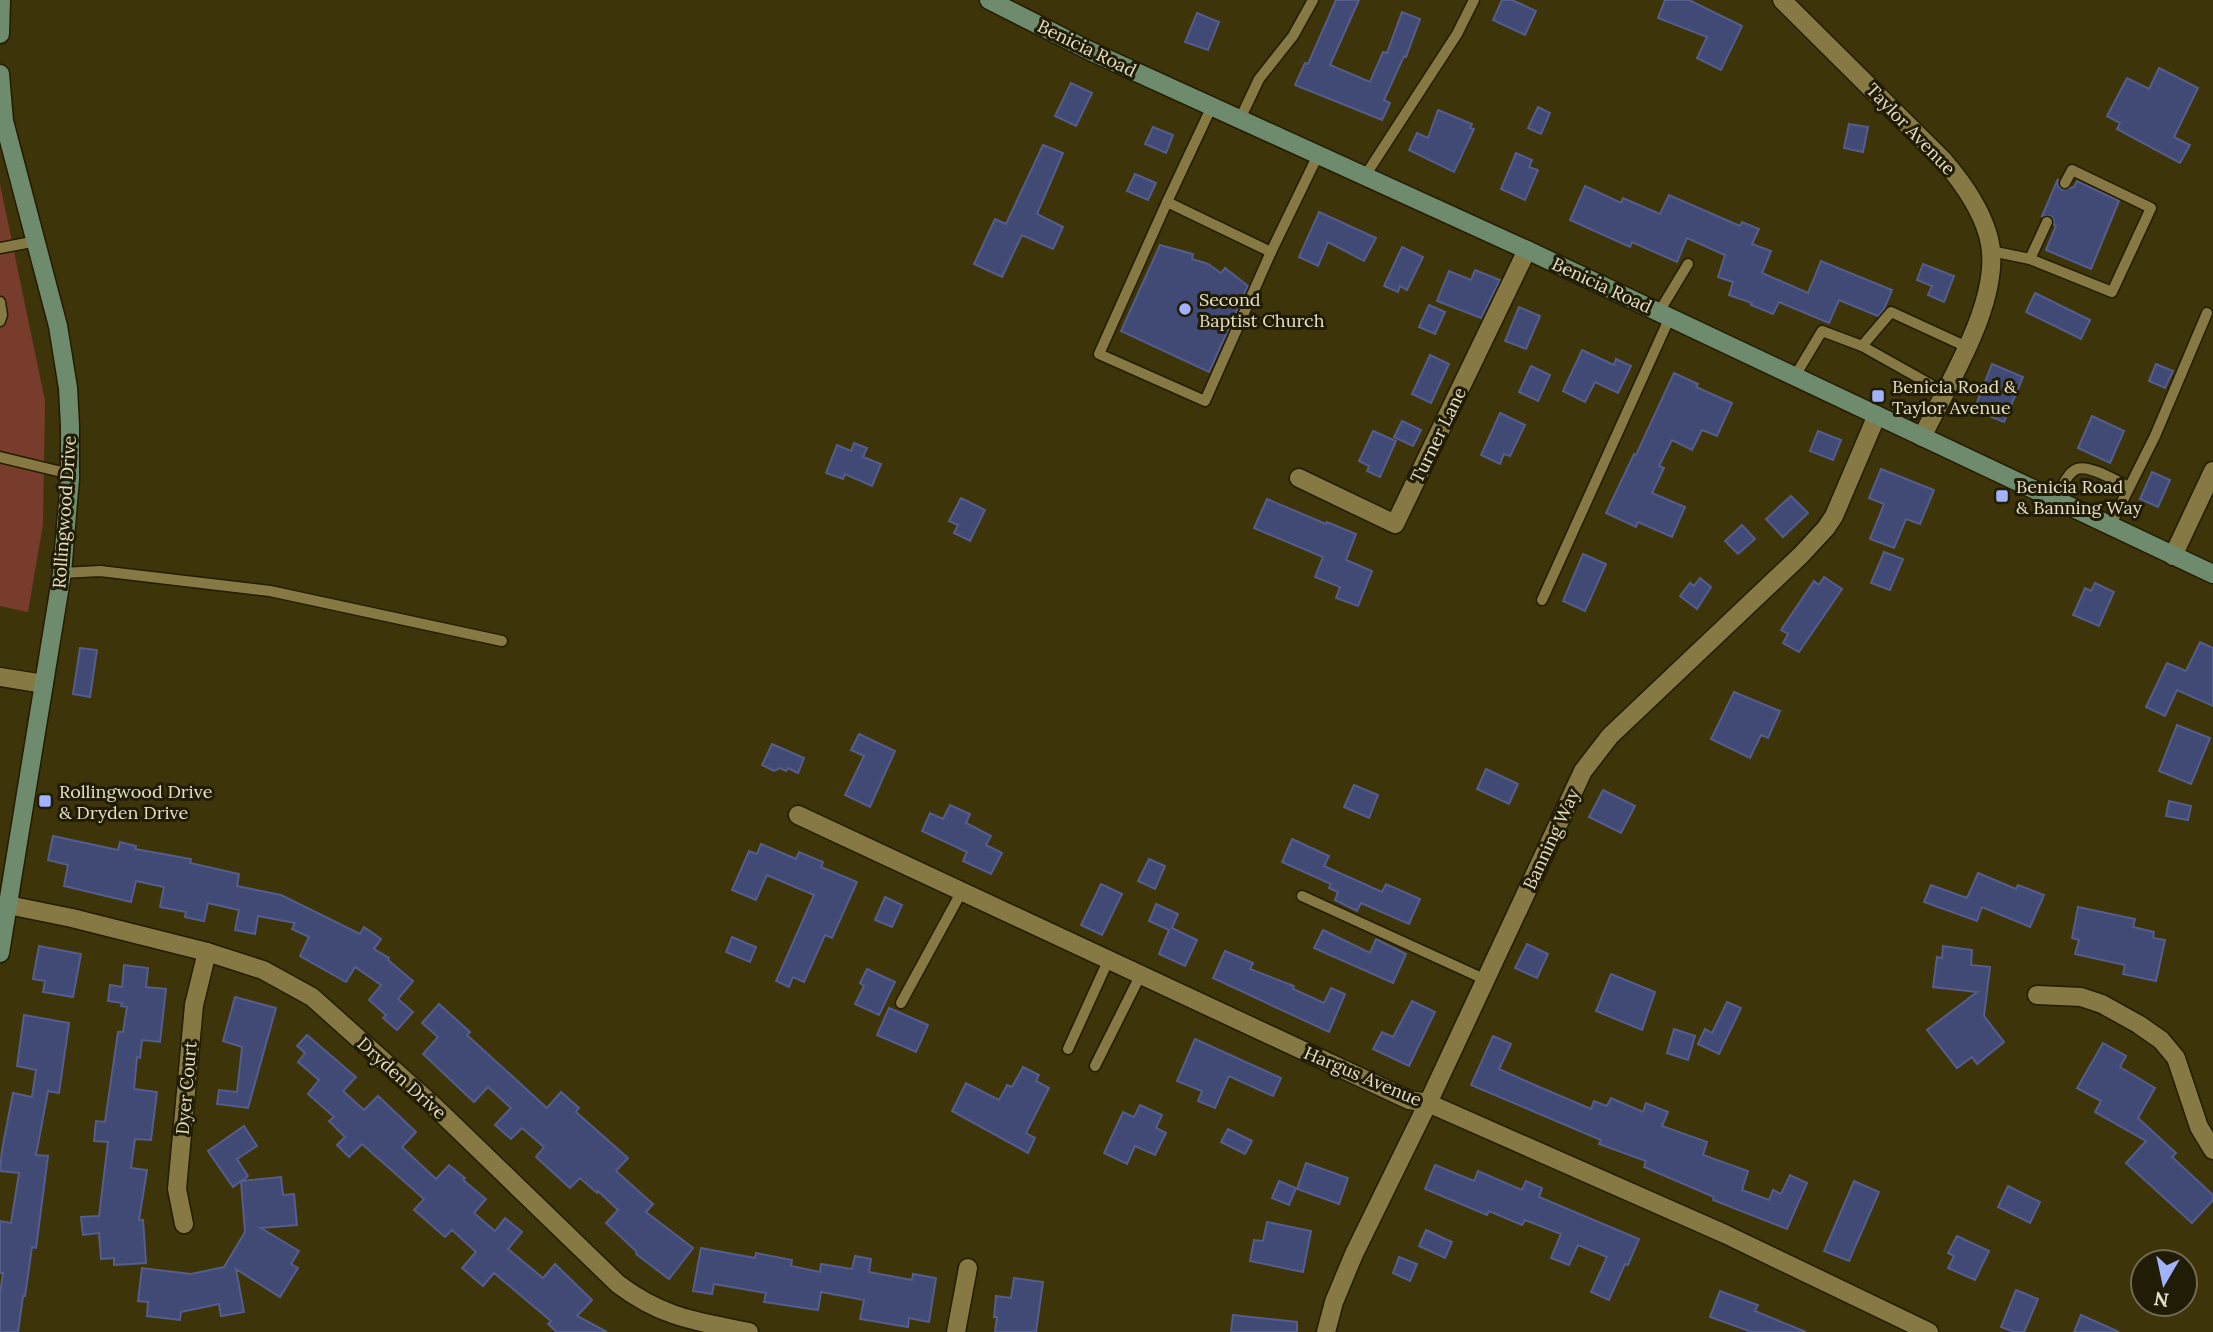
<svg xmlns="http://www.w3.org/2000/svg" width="2213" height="1332" font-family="Lora,serif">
	<rect width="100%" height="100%" fill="#3e340a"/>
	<path fill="#783c2d" d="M0,184L45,401L43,524L28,612L0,606Z"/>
	<g fill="#414975" stroke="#545d8b" stroke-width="2">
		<path d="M1336,0H1359L1330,65L1370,82L1383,52L1387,53L1402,12L1420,19L1406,57L1404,56L1384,100L1390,103L1382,120L1295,85L1305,63L1308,64Z"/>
		<path d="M1502,0H1512L1536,11L1525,35L1493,20Z"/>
		<path d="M1665,0H1689L1742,26L1721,70L1697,58L1707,37L1658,18Z"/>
		<path d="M1197,13L1219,22L1208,50L1185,42Z"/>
		<path d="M2159,68L2198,88L2174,137L2190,145L2180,163L2117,129L2120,123L2107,116L2127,78L2149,89Z"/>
		<path d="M1071,83L1092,93L1076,126L1055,116Z"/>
		<path d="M1538,107L1550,113L1541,134L1528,128Z"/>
		<path d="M1438,110L1472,124L1470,128L1474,129L1454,172L1409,150L1417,133L1428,138Z"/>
		<path d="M1849,124L1868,127L1863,152L1844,148Z"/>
		<path d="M1153,127L1173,135L1166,153L1145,144Z"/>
		<path d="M1043,145L1063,153L1037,214L1063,227L1053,249L1022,235L1002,277L974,264L995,219L1006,224Z"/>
		<path d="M1516,153L1532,160L1529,167L1538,170L1525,200L1501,189Z"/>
		<path d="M1135,174L1156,183L1148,200L1127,191Z"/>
		<path d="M2058,179V186L2062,190L2074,187L2077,181L2119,201L2091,269L2046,250L2056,226L2054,225V221L2051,216H2042Z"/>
		<path d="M1585,186L1621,203L1623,198L1660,214L1669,195L1740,226L1742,222L1759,229L1752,244L1771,251L1762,273L1808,293L1821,261L1892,290L1884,309L1878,316L1839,300L1829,323L1779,302L1773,314L1751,305L1752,303L1729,295L1733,282L1718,277L1725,255L1687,238L1677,262L1632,242L1630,247L1570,220Z"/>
		<path d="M1319,212L1376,238L1364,261L1328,242L1318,266L1299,257Z"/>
		<path d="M1160,245L1193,254L1192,259L1208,264L1221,273L1225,268L1248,286L1209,372L1121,331Z"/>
		<path d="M1402,247L1423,257L1407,290L1400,286L1398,292L1384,286Z"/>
		<path d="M1923,264L1954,276L1944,302L1928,295L1932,286L1917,280Z"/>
		<path d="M1475,270L1500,280L1481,318L1437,301L1449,271L1471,280Z"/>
		<path d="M2035,293L2090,320L2081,339L2026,312Z"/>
		<path d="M1429,305L1445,312L1435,334L1419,327Z"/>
		<path d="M1519,307L1540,316L1526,349L1505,341Z"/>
		<path d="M1582,350L1614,365L1616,359L1631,366L1618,393L1595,382L1585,402L1563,391Z"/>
		<path d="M1430,355L1449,364L1431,403L1412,394Z"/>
		<path d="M1992,364L2023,377L2004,422L1974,410Z"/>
		<path d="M2156,364L2173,371L2165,388L2149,381Z"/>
		<path d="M1531,366L1550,375L1538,401L1519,392Z"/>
		<path d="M1674,373L1698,384L1696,387L1732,403L1717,436L1702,430L1692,450L1672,440L1659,466L1664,468L1652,493L1685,507L1672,537L1638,522L1636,527L1606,513L1634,454L1636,455Z"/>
		<path d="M1500,413L1525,425L1510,456L1504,454L1500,464L1481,455Z"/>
		<path d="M2092,416L2124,431L2110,463L2078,448Z"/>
		<path d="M1402,421L1421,430L1413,446L1394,437Z"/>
		<path d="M1373,431L1396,441L1380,477L1367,471L1369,466L1359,461Z"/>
		<path d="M1818,431L1841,440L1833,460L1810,451Z"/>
		<path d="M854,443L867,448L863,457L881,464L872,486L845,474L843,479L826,473L837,445L851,451Z"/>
		<path d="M1881,469L1934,490L1920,524L1906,519L1894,548L1870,539L1884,504L1869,498Z"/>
		<path d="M2152,472L2170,480L2158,507L2140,499Z"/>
		<path d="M1791,496L1808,513L1783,537L1766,519Z"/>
		<path d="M961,498L985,510L970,541L954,533L958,525L949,521Z"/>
		<path d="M1267,499L1326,524L1327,522L1356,534L1346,560L1372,571L1358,606L1336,598L1340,587L1315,577L1323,557L1254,528Z"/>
		<path d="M1742,525L1755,539L1738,554L1725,541Z"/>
		<path d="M1884,552L1903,559L1890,590L1871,583Z"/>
		<path d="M1583,554L1606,564L1585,611L1563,601Z"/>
		<path d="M1824,577L1842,589L1799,652L1783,643L1788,634L1781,630L1814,581L1819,585Z"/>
		<path d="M1700,578L1711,587L1697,609L1680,596L1690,583L1694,586Z"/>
		<path d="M2095,583L2114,592L2099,626L2073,615L2085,588L2091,591Z"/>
		<path d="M2200,642L2213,648V706L2177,690L2165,716L2146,707L2167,663L2186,671Z"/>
		<path d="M80,648L97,650L90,697L73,694Z"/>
		<path d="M1734,692L1780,711L1768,738L1761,735L1750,758L1711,739Z"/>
		<path d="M2177,725L2210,738L2191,784L2159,771Z"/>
		<path d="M859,734L895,751L870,807L845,795L864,756L851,750Z"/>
		<path d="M772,744L804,758L798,773L788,768L786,771L780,768L774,771L762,765Z"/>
		<path d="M1486,769L1518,784L1509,804L1477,789Z"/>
		<path d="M1354,785L1378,795L1369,818L1344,807Z"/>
		<path d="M1603,790L1635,806L1621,833L1589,817Z"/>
		<path d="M2169,801L2191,806L2188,820L2166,816Z"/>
		<path d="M950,805L970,814L966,823L991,836L986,845L1002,853L991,874L963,861L967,852L922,831L930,813L943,819Z"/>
		<path d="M53,836L118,850L120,842L136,846L135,849L191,859L190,863L239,874L237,886L281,895L360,934L364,927L381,939L374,949L389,958L388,960L413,981L398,999L413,1012L397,1030L383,1018L386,1015L369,1000L381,985L355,967L346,982L300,956L309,937L292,929L295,923L258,916L255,934L235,930L239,910L208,903L204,921L185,917L186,912L160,907L164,887L136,881L131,902L64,886L68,865L48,860Z"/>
		<path d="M1292,839L1329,856L1324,866L1382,892L1386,884L1420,899L1409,924L1361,903L1357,911L1335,900L1338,892L1329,888L1331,884L1282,862Z"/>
		<path d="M761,844L796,859L799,852L823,862L821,867L857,882L832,938L825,935L804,982L793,977L789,987L776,981L814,895L767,875L756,900L732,890L749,851L757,854Z"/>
		<path d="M1149,859L1165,866L1155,889L1138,881Z"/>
		<path d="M1978,873L2016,889L2018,885L2044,895L2030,927L1982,907L1977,921L1924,902L1931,885L1967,898Z"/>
		<path d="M1101,884L1122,894L1102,935L1081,925Z"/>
		<path d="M885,897L902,905L892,927L875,920Z"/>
		<path d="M1156,904L1178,914L1172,928L1197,940L1185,966L1159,954L1169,930L1149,921Z"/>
		<path d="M2078,907L2135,919L2133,927L2154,932L2153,938L2165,940L2156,981L2123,974L2125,965L2075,954L2079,940L2072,938Z"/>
		<path d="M1323,930L1370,953L1376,939L1406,954L1393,983L1314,948Z"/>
		<path d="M732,937L756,947L750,962L726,952Z"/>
		<path d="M1527,944L1548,954L1537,978L1515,968Z"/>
		<path d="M39,946L81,954L73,997L43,992L45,981L33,979Z"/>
		<path d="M1943,946L1972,950L1971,965L1990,967L1984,1016L2004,1042L1977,1064L1972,1057L1957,1068L1927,1030L1977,992L1933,987L1937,957L1942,958Z"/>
		<path d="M1225,951L1253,963L1250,969L1294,986L1293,989L1324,1003L1331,988L1345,994L1329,1032L1213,978Z"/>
		<path d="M124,965L148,968L146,987L166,989L160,1042L142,1040L140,1058L137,1057L134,1089L157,1092L151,1140L135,1139L131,1168L147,1170L139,1220H143L146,1263L114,1265V1258L101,1259L99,1233L83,1235L81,1217L99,1216L108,1142L94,1141L96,1121L105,1122L118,1032H123L127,1007L121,1006L122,1003L108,1001L110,985L122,987Z"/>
		<path d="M867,969L895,982L879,1015L855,1004L864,986L860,983Z"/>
		<path d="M1611,974L1655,992L1642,1030L1596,1011Z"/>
		<path d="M235,997L276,1008L248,1108L217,1104L219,1090L237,1092L242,1047L223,1041Z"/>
		<path d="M1412,1001L1435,1012L1409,1066L1373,1049L1382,1032L1393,1037Z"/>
		<path d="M1727,1002L1741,1008L1719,1054L1698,1044L1705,1029L1712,1033Z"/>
		<path d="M439,1004L470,1032L467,1035L547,1108L561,1092L579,1108L576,1112L628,1158L616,1171L653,1204L646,1212L693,1248L669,1279L636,1254L637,1252L606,1223L618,1210L598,1191L597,1193L580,1178L570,1188L536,1157L544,1147L522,1128L511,1139L495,1125L511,1108L488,1087L474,1102L423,1054L438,1037L422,1023Z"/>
		<path d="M889,1008L928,1025L916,1052L877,1035Z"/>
		<path d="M24,1015L69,1023L59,1093L48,1091L36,1155L48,1156L36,1248L32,1247L25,1296H23L18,1332H0V1294L3,1273H0V1221L11,1223L19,1173L0,1171L2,1150L13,1093L32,1097L36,1070L17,1066Z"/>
		<path d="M1674,1029L1695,1036L1688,1060L1667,1053Z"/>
		<path d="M307,1035L356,1077L343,1091L364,1110L378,1096L416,1132L402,1147L436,1179L449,1165L465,1178L463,1180L486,1199L474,1213L495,1231L505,1218L522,1232L508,1249L543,1278L555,1264L592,1300L577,1316L607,1332H557L548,1324L551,1321L494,1273L483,1286L462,1268L476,1252L452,1230L445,1237L414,1210L424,1199L362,1144L349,1157L337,1145L345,1137L329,1121L334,1117L308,1094L319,1080L298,1062L305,1053L297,1046Z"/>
		<path d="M1493,1036L1511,1044L1499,1069L1537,1086L1591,1109L1594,1101L1607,1106L1611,1098L1643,1112L1646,1103L1668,1112L1662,1126L1707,1142L1703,1155L1748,1171L1742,1190L1769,1200L1773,1190L1781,1194L1790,1175L1807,1183L1787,1229L1713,1200L1714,1197L1644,1167L1646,1161L1599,1144L1601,1140L1471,1085Z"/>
		<path d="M1195,1039L1281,1078L1273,1096L1229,1076L1215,1108L1198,1101L1202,1091L1177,1081Z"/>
		<path d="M2103,1043L2126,1056L2120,1067L2155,1088L2138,1118L2176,1153L2172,1157L2213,1195V1200L2192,1223L2126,1163L2146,1141L2095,1112L2101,1101L2077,1088Z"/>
		<path d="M1023,1067L1039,1075L1036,1081L1049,1088L1026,1133L1035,1138L1028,1153L952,1111L966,1083L999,1100L1007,1085L1012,1087Z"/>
		<path d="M1140,1105L1162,1115L1156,1128L1166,1133L1155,1155L1135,1146L1127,1164L1104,1153L1123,1112L1134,1117Z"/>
		<path d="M244,1126L257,1146L237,1159L248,1176L242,1181L281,1177L283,1195L294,1194L297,1225L261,1228L299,1251L291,1264L298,1268L280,1297L236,1269L244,1312L221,1316L219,1304L181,1312L180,1320L147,1316L148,1302L138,1301L142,1268L191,1274L224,1267L245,1232L241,1181L233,1187L208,1151Z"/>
		<path d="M1228,1129L1252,1141L1245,1154L1221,1142Z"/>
		<path d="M1306,1163L1348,1178L1339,1204L1297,1189Z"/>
		<path d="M1435,1165L1474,1181L1478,1171L1522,1190L1526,1181L1542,1188L1539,1197L1639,1239L1628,1265L1625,1264L1609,1300L1591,1292L1607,1257L1578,1245L1569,1265L1551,1258L1561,1234L1525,1220L1522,1225L1489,1211L1487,1215L1425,1189Z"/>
		<path d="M1279,1181L1296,1188L1289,1205L1272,1198Z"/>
		<path d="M1854,1181L1879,1192L1849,1261L1824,1251Z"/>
		<path d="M2008,1186L2040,1202L2030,1223L1998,1207Z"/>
		<path d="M1267,1222L1311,1231L1303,1272L1250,1261L1254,1240L1263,1241Z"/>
		<path d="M1426,1230L1452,1242L1445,1258L1419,1246Z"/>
		<path d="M1957,1236L1989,1251L1975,1280L1948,1268L1954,1256L1948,1253Z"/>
		<path d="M701,1248L755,1258L756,1253L792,1260L791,1266L820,1272L821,1264L852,1269L855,1256L871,1259L869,1272L912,1280L913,1274L936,1278L929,1322L909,1318L908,1327L860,1319L864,1300L821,1292L818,1310L764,1302L766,1293L714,1284L712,1294L693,1291Z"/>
		<path d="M1399,1257L1417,1264L1410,1281L1393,1273Z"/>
		<path d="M1014,1278L1043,1282L1036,1332H995L997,1317H994L996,1296L1011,1298Z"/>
		<path d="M2016,1290L2038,1299L2024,1332H2014L2001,1327Z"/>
		<path d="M1720,1291L1758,1305L1755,1311L1806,1332H1752L1710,1317Z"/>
		<path d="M1233,1315L1297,1322V1332H1231Z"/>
		<path d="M2081,1315L2119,1332H2074Z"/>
	</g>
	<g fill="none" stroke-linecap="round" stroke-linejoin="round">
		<g stroke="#231c01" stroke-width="13">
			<g id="lane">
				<path d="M1212,106L1167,202L1271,252L1318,155"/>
				<path d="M1240,119L1259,79L1293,36L1313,0"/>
				<path d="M1365,176L1457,34L1474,0"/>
				<path d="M1167,202L1099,354L1205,401L1271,252"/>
				<path d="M0,248L37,241"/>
				<path d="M1991,251L2030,259L2112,292L2151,208L2072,170L2065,183"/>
				<path d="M2030,259L2047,222"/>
				<path d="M0,302L2,315L0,321"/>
				<path d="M1659,312L1688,264"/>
				<path d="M1795,376L1822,331L1862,346"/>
				<path d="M1944,392L1862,346L1891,312L1967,347"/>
				<path d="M0,457L70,474"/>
				<path d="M2056,501C2061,491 2066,473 2077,469C2089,464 2118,482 2129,487"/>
				<path d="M2110,526L2155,436L2207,313"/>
				<path d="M62,573L100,571L270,591L502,641"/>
				<path d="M1542,600L1670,317"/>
				<path d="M1302,896L1484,979"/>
				<path d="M901,1003L962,891"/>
				<path d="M1068,1049L1108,961"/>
				<path d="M1095,1066L1140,976"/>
			</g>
		</g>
		<g stroke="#231c01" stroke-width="21">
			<g id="street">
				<path d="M1782,0L1944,161C1962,182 1980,207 1988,235C2006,294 1948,384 1922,437"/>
				<path d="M1299,478L1395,524L1527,250"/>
				<path d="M2173,556L2213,471"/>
				<path d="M0,677L44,684"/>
				<path d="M798,815L1409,1100L1428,1103L1725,1234L1929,1332"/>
				<path d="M8,905L72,918L207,952L263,970L312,997L435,1107L618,1284C663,1318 696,1321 749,1332"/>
				<path d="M2037,995L2081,997L2102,1004L2138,1024L2161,1040L2176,1058L2199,1127L2213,1150"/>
				<path d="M184,1224L177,1189L194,1005L207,952"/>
				<path d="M956,1332L968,1268"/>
				<path d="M1326,1332L1334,1302L1354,1254L1428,1103L1583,771L1610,736L1801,555L1826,528L1834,516L1877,415"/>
			</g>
		</g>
		<g stroke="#231c01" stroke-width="21">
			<g id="secondary">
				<path d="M989,0L1090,51L1527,250L2213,574"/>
				<path d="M0,34L1,0"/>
				<path d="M0,74L4,121L58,326L68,388L70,426V479L62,573L0,953"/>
			</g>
		</g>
		<use href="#lane" stroke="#867944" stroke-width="10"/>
		<use href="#street" stroke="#867944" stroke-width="18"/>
		<use href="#secondary" stroke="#6e8b6d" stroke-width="18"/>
	</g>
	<g fill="#a3b2fd" stroke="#211c06" stroke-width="2.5">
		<circle cx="1185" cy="309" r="7"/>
		<rect x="1871" y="389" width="14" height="14" rx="3.5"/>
		<rect x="1995" y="489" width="14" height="14" rx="3.5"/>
		<rect x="38" y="794" width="14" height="14" rx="3.5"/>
	</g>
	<g text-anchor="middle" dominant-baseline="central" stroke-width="6" stroke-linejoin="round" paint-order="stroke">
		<g font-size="18" fill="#e6dfc4" stroke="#211c06">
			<text transform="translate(1087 48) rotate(26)">Benicia Road</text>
			<text transform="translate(1911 129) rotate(46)">Taylor Avenue</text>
			<text transform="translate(1602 285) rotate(25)">Benicia Road</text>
			<text transform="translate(1438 435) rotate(-64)">Turner Lane</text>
			<text transform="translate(64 512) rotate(-86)">Rollingwood Drive</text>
			<text transform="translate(1551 839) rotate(-65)">Banning Way</text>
			<text transform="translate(1363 1076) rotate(23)">Hargus Avenue</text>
			<text transform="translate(402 1078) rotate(42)">Dryden Drive</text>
			<text transform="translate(186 1088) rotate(-85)">Dyer Court</text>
		</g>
		<g font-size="18" fill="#e6dfc4" stroke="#211c06" text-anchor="start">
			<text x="1199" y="299">Second<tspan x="1199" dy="21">Baptist Church</tspan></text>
			<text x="1892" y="386">Benicia Road &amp;<tspan x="1892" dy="21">Taylor Avenue</tspan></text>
			<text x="2016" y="486">Benicia Road<tspan x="2016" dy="21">&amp; Banning Way</tspan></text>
			<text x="59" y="791">Rollingwood Drive<tspan x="59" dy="21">&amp; Dryden Drive</tspan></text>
		</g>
	</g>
	<g transform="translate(2164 1283) rotate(189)"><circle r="33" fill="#211c06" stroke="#706a52" stroke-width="2"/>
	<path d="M0-5L12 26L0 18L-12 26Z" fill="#a3b2fd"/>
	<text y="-10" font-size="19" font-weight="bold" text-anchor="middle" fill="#e6dfc4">N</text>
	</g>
</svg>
